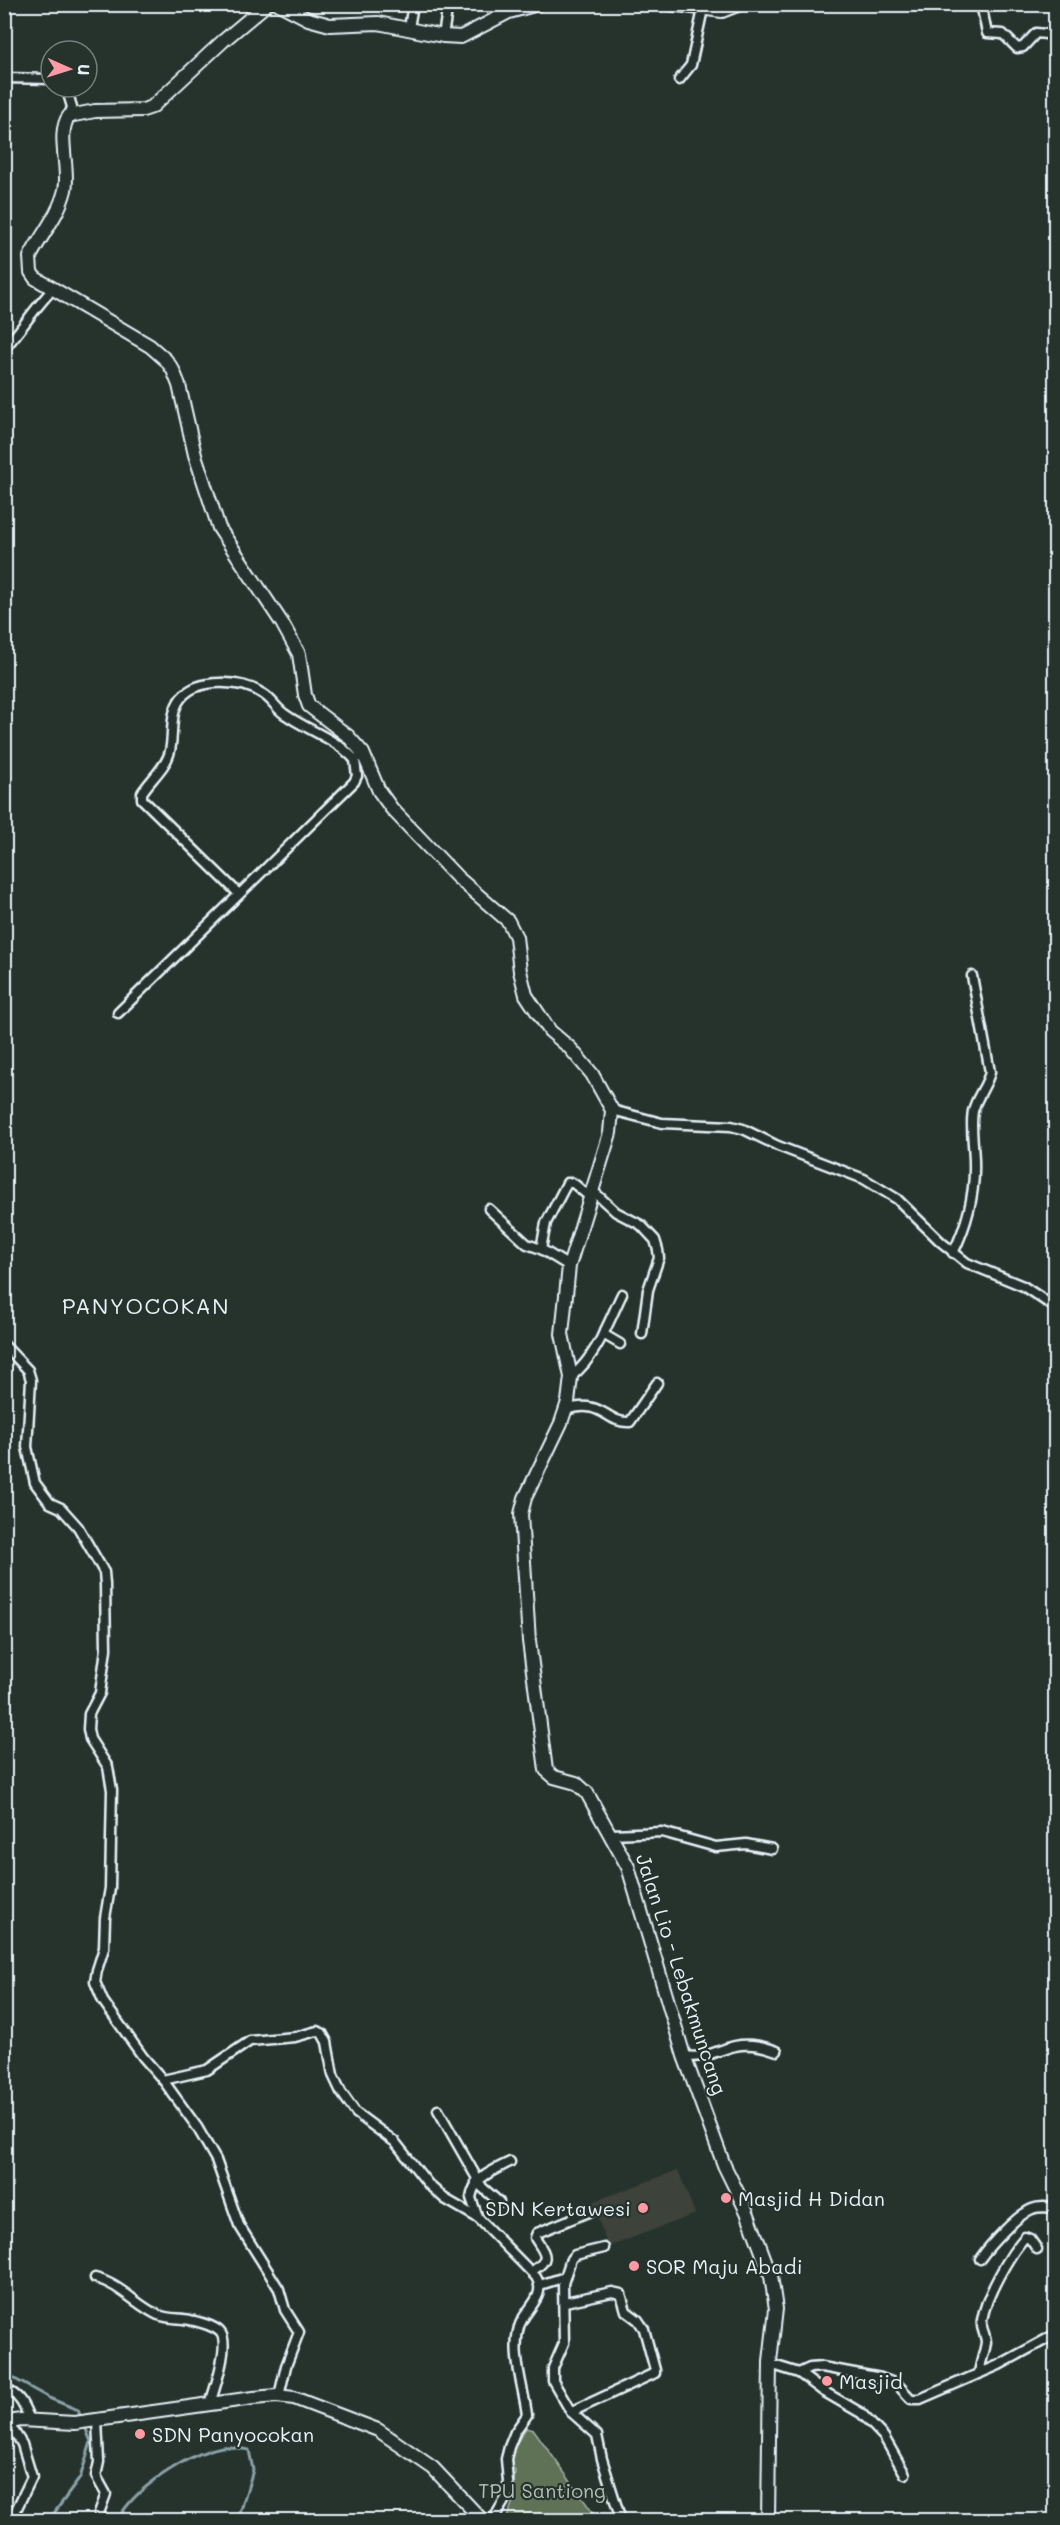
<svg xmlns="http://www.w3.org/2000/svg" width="1060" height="2525" font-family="Mali,sans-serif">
	<rect width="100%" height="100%" fill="#26332d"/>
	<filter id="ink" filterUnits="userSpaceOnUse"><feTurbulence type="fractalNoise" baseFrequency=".0167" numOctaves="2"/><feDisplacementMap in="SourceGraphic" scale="12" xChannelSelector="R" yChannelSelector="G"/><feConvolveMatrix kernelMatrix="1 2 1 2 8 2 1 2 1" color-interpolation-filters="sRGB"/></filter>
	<g filter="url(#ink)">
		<path fill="#3c423a" d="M678,2170L695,2214L608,2247L592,2202Z"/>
		<path fill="#5e7255" stroke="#a3b2a6" stroke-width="1.5" d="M526,2428L534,2430L598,2520H506L512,2504L515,2471L506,2460Z"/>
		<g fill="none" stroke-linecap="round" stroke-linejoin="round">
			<g stroke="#8aa1a8" stroke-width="3">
				<path d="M4,2373L49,2398L78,2410L81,2418"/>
				<path d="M49,2520L80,2478L91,2442L84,2424"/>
				<path d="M118,2520C133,2489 187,2454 222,2447C230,2446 241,2449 249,2450L253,2470L238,2520"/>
			</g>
			<g stroke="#e8f1f8" stroke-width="13">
				<g id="street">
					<path d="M981,4L987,33L1003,34L1017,48L1023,47L1036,33L1056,35"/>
					<path d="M409,28L413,4"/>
					<path d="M443,36L448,4"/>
					<path d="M4,78L51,79"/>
					<path d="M679,80L691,65L703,9"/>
					<path d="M66,87L72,107L69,116"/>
					<path d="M4,349C22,329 35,307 54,288"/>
					<path d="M239,894L142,799V793C150,780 167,766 170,751C174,734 169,713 181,698C198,677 242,680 263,694C272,699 277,710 286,715C309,731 337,739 355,760L363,753"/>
					<path d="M118,1013L354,782L357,776L355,760"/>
					<path d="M612,1110L662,1123L731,1126L743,1129L778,1146L864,1179L897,1199L941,1242L967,1263L1023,1286L1056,1308"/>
					<path d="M593,1191L616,1212L641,1225L655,1240L658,1250L659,1258L648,1290L642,1334"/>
					<path d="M489,1209L527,1244L541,1249"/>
					<path d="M953,1253C967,1225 975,1194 974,1162C974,1146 970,1127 973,1111C976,1097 987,1086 990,1072L972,976"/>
					<path d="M569,1266L541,1249L546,1223L567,1183H573L591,1198"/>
					<path d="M603,1334L620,1344"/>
					<path d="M4,1345L28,1370L31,1380L27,1447L35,1483L50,1503L61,1508L78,1527L104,1572L105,1584L106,1649L100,1693L89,1714L88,1729L90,1739L108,1767L112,1790L110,1888L105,1918L104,1948L97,1970L95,1982L103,2001L143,2057L163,2080L207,2070L250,2041L295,2037L317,2031L322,2033L327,2042L333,2075L341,2092L356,2113L395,2142L429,2185L445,2199L478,2218L536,2277C548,2297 524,2309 519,2327C511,2355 524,2388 527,2415L515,2432L509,2447L506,2459L509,2493L493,2520"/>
					<path d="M571,1377C597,1356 608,1323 622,1294"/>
					<path d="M566,1410C603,1398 606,1424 630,1422L657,1383"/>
					<path d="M611,1834L662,1832L716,1847L746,1844L772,1849"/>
					<path d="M684,2056C709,2059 713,2051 735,2046C748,2043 764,2046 777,2051"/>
					<path d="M163,2080L197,2127L216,2160L239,2225L279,2289L285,2310L299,2332L286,2366L279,2396"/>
					<path d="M438,2110L478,2180"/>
					<path d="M476,2182L499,2202"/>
					<path d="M478,2218L471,2198C474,2177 492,2171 510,2162"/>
					<path d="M980,2259C989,2246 1017,2215 1032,2209C1039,2206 1047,2207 1056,2208"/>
					<path d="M532,2271C552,2259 545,2254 535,2238L537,2233L591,2211"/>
					<path d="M565,2277L563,2284L564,2343L553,2368V2381L571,2412L597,2435L602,2459L621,2520"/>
					<path d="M95,2278C120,2284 137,2306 158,2315C169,2319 179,2318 190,2320C199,2322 213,2325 220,2332C231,2343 214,2390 210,2404"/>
					<path d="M540,2285L565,2277L571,2259L575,2255L604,2248"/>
					<path d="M565,2302L612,2292L621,2294L626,2311L638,2320L644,2329L655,2370V2373L571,2412"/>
					<path d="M770,2364L799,2373L823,2391L861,2413L884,2437L905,2474"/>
					<path d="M799,2373L810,2368L822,2367L881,2378L897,2384L911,2399H920L999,2365L1056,2334"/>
					<path d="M979,2374C980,2363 985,2352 986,2342C986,2334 980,2329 982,2320C986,2296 1009,2255 1025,2237L1030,2239L1037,2249"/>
					<path d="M4,2389C20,2394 24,2406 30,2420"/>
					<path d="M97,2420L99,2462L96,2476L106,2494L99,2513"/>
					<path d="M8,2422L22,2444L32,2477L16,2510V2520"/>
				</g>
			</g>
			<g stroke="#e8f1f8" stroke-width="16">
				<g id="secondary">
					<path d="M267,4L223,41L152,107L143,110L95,111L69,116C56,133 70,169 65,190C59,215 41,235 30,257L31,272L35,278L150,346L166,360L173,370L179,385L195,455L219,528L282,623L299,654L305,695L309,706L348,736L363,753L379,791L392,809L457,877L508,921L516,937L520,971L526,995L550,1031L570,1048L592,1074L612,1110L610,1133L569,1266L562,1334L571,1377L568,1402L561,1423L525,1498L521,1514L529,1641L546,1770L554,1777L576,1783L587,1793L628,1867L684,2056L724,2165L747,2212L771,2276L776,2309L770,2361L768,2520"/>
					<path d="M279,4L308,19L330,25L378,23L443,36L461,37L509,12L538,4"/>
					<path d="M670,4L722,11L740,4"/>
					<path d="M4,2423L21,2420L75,2423L253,2398L277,2396L294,2398L378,2430L433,2468L482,2520"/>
				</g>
			</g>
			<use href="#street" stroke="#26332d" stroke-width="8"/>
			<use href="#secondary" stroke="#26332d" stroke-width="12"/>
		</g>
	</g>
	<g fill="#ff9aa2" stroke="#26332d" stroke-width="2">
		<circle cx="726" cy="2198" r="6"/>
		<circle cx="643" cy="2208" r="6"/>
		<circle cx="634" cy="2266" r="6"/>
		<circle cx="827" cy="2381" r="6"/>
		<circle cx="140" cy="2434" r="6"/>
	</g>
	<g text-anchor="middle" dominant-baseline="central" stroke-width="4.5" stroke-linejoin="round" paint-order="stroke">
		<g font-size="20" fill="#e8f1f8" stroke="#26332d">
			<text transform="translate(682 1974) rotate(72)">Jalan Lio - Lebakmuncang</text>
		</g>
		<g font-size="20" fill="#e8f1f8" stroke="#26332d" text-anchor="start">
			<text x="738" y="2198">Masjid H Didan</text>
			<text x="631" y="2208" text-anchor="end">SDN Kertawesi</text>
			<text x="646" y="2266">SOR Maju Abadi</text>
			<text x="839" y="2381">Masjid</text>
			<text x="152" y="2434">SDN Panyocokan</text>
		</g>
		<g font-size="20" fill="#b1beb7" stroke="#26332d">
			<text x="542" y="2490">TPU Santiong</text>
		</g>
		<g font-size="22" letter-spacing="1.5" fill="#e8f1f8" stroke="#26332d">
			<text x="146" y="1305">PANYOCOKAN</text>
		</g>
	</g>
	<rect width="1060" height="2525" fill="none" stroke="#26332d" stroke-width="24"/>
	<rect x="12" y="12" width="1036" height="2501" fill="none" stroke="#e8f1f8" stroke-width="2" filter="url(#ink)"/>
	<g transform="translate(69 69) rotate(93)"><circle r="28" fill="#26332d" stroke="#747f7e" stroke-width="1.5"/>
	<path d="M0-4.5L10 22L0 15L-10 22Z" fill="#ff9aa2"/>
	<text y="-9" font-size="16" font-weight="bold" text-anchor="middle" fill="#e8f1f8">U</text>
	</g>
</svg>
